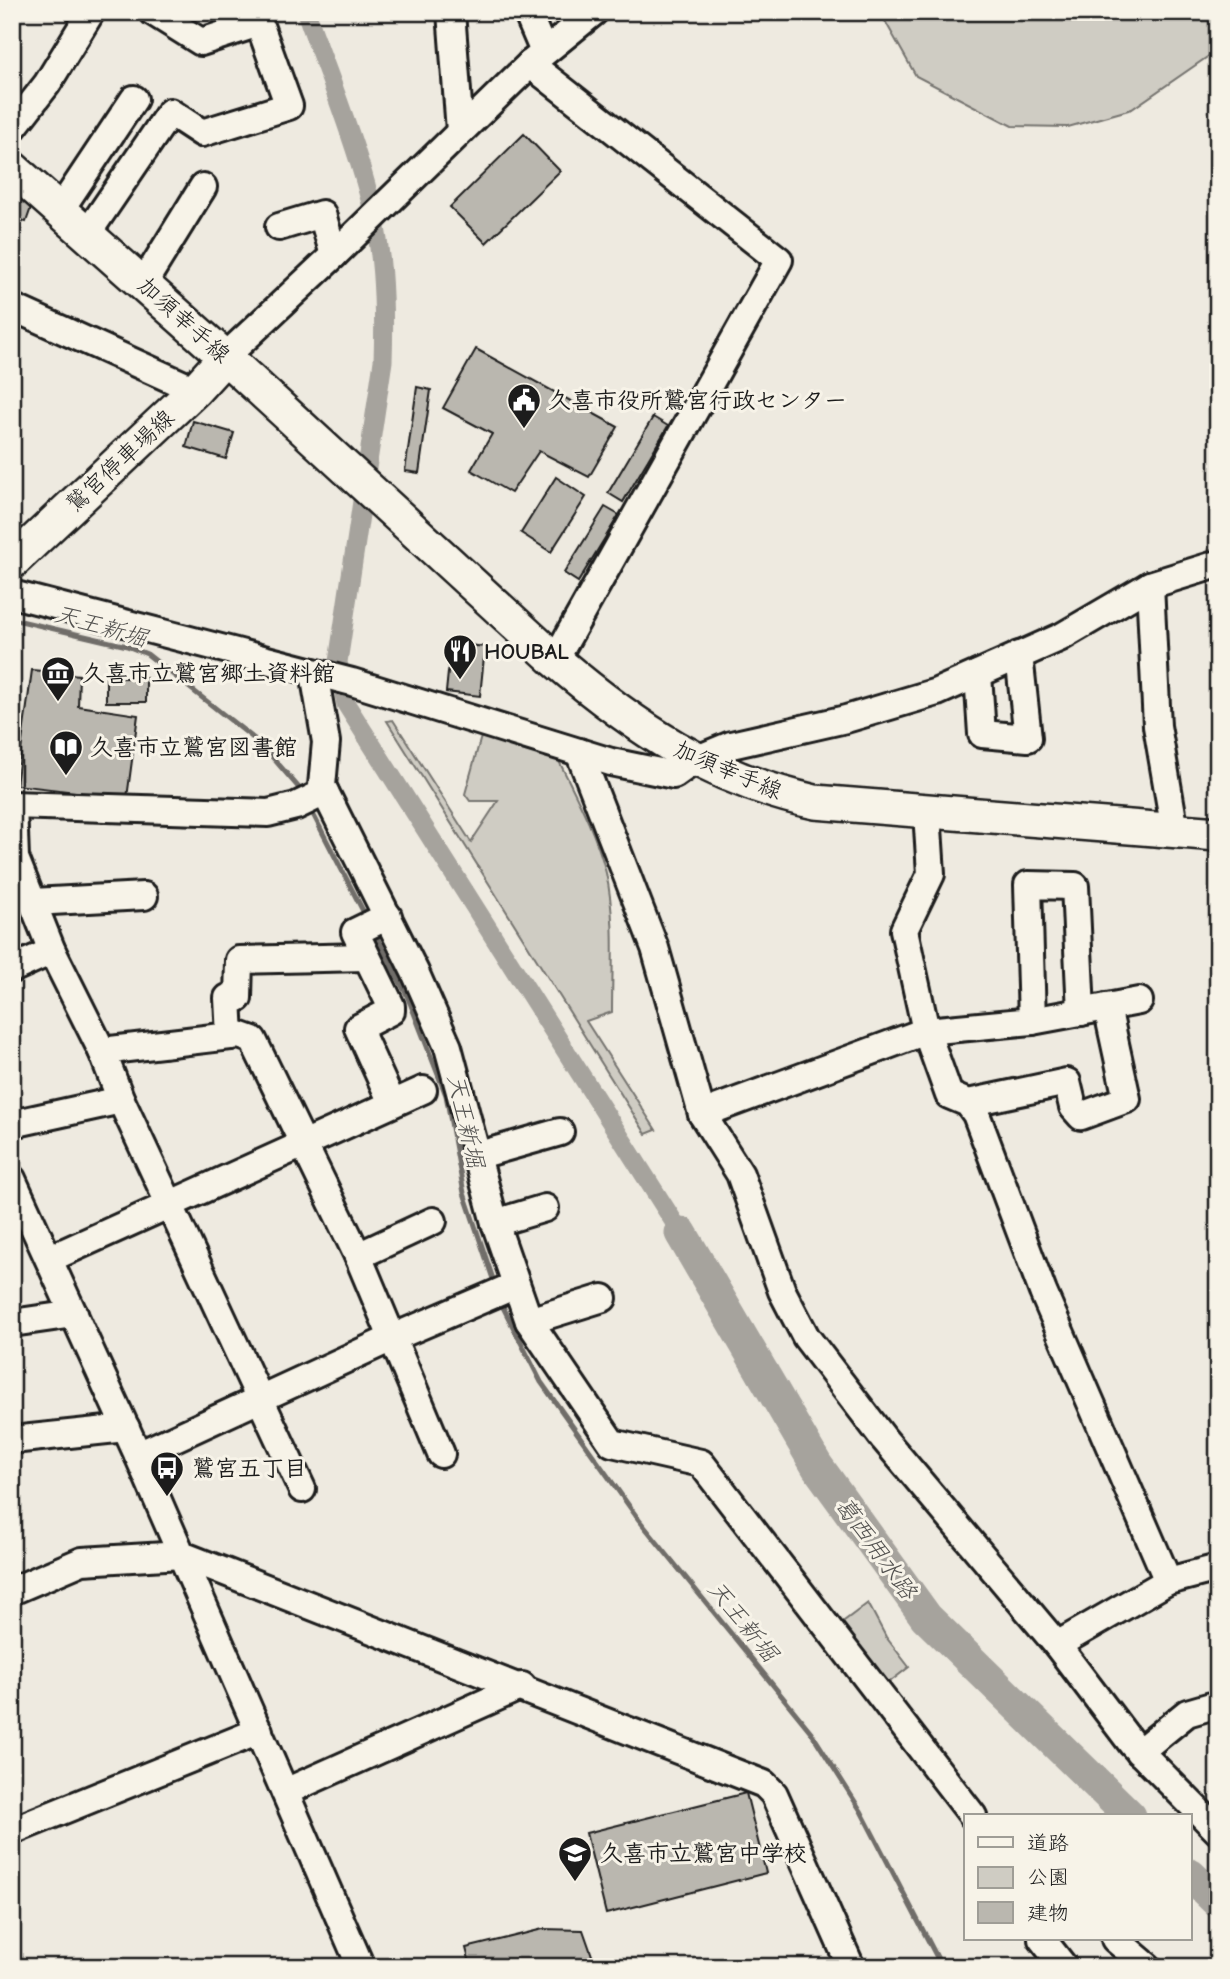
<svg xmlns="http://www.w3.org/2000/svg" width="1230" height="1979" font-family="'Comic Neue','Klee One',sans-serif">
	<rect width="100%" height="100%" fill="#eeeae0"/>
	<filter id="ink" filterUnits="userSpaceOnUse"><feTurbulence type="fractalNoise" baseFrequency=".0143" numOctaves="2"/><feDisplacementMap in="SourceGraphic" scale="14" xChannelSelector="R" yChannelSelector="G"/><feConvolveMatrix kernelMatrix="1 2 1 2 8 2 1 2 1" color-interpolation-filters="sRGB"/></filter>
	<g filter="url(#ink)">
		<g fill="#cfccc3" stroke="#767470" stroke-width="2">
			<path d="M880,12H1218V45L1213,53L1132,109L1068,127L1012,126L916,76Z"/>
			<path d="M393,720L471,842L498,801H470L465,794L482,733L556,755C574,792 596,832 606,873C616,918 612,966 612,1012L586,1021L656,1130L646,1134L387,721Z"/>
			<path d="M868,1603L886,1637L909,1667L883,1687L840,1624Z"/>
		</g>
		<g fill="none" stroke-linecap="round" stroke-linejoin="round">
			<g stroke="#6f6d69" stroke-width="5">
				<path d="M12,619L127,646L147,654L262,745L299,788"/>
				<path d="M313,814L363,911"/>
				<path d="M377,938L407,995L446,1095L464,1193L493,1279"/>
				<path d="M503,1307L541,1382L639,1520L811,1732L861,1811L942,1967"/>
			</g>
			<path stroke="#a6a39d" stroke-width="19" d="M306,12C326,69 350,127 366,185C383,241 385,302 383,361L338,662L346,704L681,1233"/>
			<g stroke="#a6a39d" stroke-width="33">
				<path d="M681,1233L817,1466L926,1617L1130,1816"/>
				<path d="M1190,1875L1218,1902"/>
			</g>
		</g>
		<g fill="#bab7af" stroke="#1c1c1c" stroke-width="2">
			<path d="M524,134L560,171L486,243L450,207Z"/>
			<path d="M12,194L33,202L26,222L14,218L12,223Z"/>
			<path d="M476,349L618,427L589,477L539,451L511,493L471,470L492,434L443,408Z"/>
			<path d="M417,387L431,390L419,473L405,471Z"/>
			<path d="M653,417L668,426L623,502L608,493Z"/>
			<path d="M193,421L234,433L226,459L186,447Z"/>
			<path d="M556,477L586,497L551,552L521,533Z"/>
			<path d="M605,507L619,515L578,582L564,573Z"/>
			<path d="M451,643L485,647L480,696L446,692Z"/>
			<path d="M32,670L79,675L78,706L138,715L127,798L16,785Z"/>
			<rect x="106" y="678" width="40" height="24"/>
			<path d="M746,1793L766,1873L606,1914L586,1833Z"/>
			<path d="M543,1929L583,1930L596,1967H471L466,1948Z"/>
		</g>
		<g fill="none" stroke-linecap="round" stroke-linejoin="round">
			<g stroke="#1c1c1c" stroke-width="32">
				<g id="minor">
					<path d="M153,12L201,42L259,23"/>
					<path d="M451,12L460,131"/>
					<path d="M527,12L544,52"/>
					<path d="M530,64L779,260L555,660"/>
					<path d="M12,129L47,84L91,12"/>
					<path d="M60,210L134,99"/>
					<path d="M279,227L322,214L334,255"/>
					<path d="M87,234L170,112L202,133L289,106L255,12"/>
					<path d="M143,284L203,187"/>
					<path d="M12,307L195,390"/>
					<path d="M225,357L334,255L530,64L594,12"/>
					<path d="M1150,585L1157,726L1175,831"/>
					<path d="M12,594L352,682L611,762L674,775L695,760L731,745L846,719L937,692L1061,637L1150,585L1218,564"/>
					<path d="M978,674L982,734L1028,738L1019,655"/>
					<path d="M579,752L655,948L702,1114L740,1174L782,1291L806,1337L884,1439L1057,1645L1132,1744L1218,1831"/>
					<path d="M325,792L415,972L448,1047L495,1223L529,1321L612,1443L701,1463L973,1816"/>
					<path d="M12,805L268,813L296,806L325,792L322,786L326,742L314,673"/>
					<path d="M13,805L15,858L52,951L102,1051L121,1100L302,1489"/>
					<path d="M927,812L931,874L904,930L926,1031L949,1095L968,1103L976,1114L1043,1292L1168,1581"/>
					<path d="M33,902L144,896"/>
					<path d="M388,916L355,932L391,1006V1011L358,1028L392,1103"/>
					<path d="M12,969L52,951"/>
					<path d="M1032,1021L1028,885L1075,886L1081,1012"/>
					<path d="M230,1036L228,998H238L239,960L366,957"/>
					<path d="M102,1051L239,1035L253,1040L358,1256L441,1454"/>
					<path d="M968,1103L1067,1082L1073,1107L1081,1116L1127,1099L1107,1007"/>
					<path d="M702,1114L926,1031L1032,1021L1139,1001"/>
					<path d="M12,1124L121,1100"/>
					<path d="M479,1155L560,1132"/>
					<path d="M12,1179L138,1455L361,1967"/>
					<path d="M495,1223L545,1208"/>
					<path d="M358,1256L433,1221"/>
					<path d="M49,1259L423,1090"/>
					<path d="M529,1321L603,1298"/>
					<path d="M12,1323L74,1314"/>
					<path d="M12,1440L126,1428"/>
					<path d="M138,1455L392,1338L516,1285"/>
					<path d="M12,1591L82,1561L182,1555L764,1784L774,1794L851,1967"/>
					<path d="M1057,1645L1168,1581L1218,1568"/>
					<path d="M1139,1752L1187,1713L1218,1704"/>
					<path d="M285,1792L522,1686"/>
					<path d="M12,1831L259,1731"/>
					<path d="M1042,1939L1064,1967"/>
					<path d="M1115,1939L1148,1967"/>
				</g>
			</g>
			<g stroke="#1c1c1c" stroke-width="38">
				<g id="major">
					<path d="M12,168L225,357L555,660C635,728 710,779 815,802L1218,834"/>
					<path d="M12,562L195,390L225,357"/>
				</g>
			</g>
			<use href="#minor" stroke="#f7f3e8" stroke-width="26"/>
			<use href="#major" stroke="#f7f3e8" stroke-width="33"/>
		</g>
	</g>
	<defs>
		<g id="civic-pin" transform="scale(1.75)"><path d="M0 17L-7.5 6A9.5 9.5 0 1 1 7.5 6Z" fill="#1c1c1c" stroke="#f7f3e8"/><path d="M-.6-6.5H3V-4.5H.6V-3L4-1V1h2V6H-6V1h2V-1L-.6-3ZM-1.2 2.5V6h2.4V2.5Z" fill="#fff"/></g>
		<g id="restaurant-pin" transform="scale(1.75)"><path d="M0 17L-7.5 6A9.5 9.5 0 1 1 7.5 6Z" fill="#1c1c1c" stroke="#f7f3e8"/><path d="M-5-6h1v4h1v-4h1v4h1v-4h1v5L-1.5 .5V6h-2V.5L-5-1ZM5-6V6H3V1.5H1.5Q1.5-4 5-6Z" fill="#fff"/></g>
		<g id="museum-pin" transform="scale(1.75)"><path d="M0 17L-7.5 6A9.5 9.5 0 1 1 7.5 6Z" fill="#1c1c1c" stroke="#f7f3e8"/><path d="M0-6L6-3V-2H-6V-3ZM-5-1h2V3h-2ZM-1-1h2V3h-2ZM3-1h2V3H3ZM-6 4H6V6H-6Z" fill="#fff"/></g>
		<g id="library-pin" transform="scale(1.75)"><path d="M0 17L-7.5 6A9.5 9.5 0 1 1 7.5 6Z" fill="#1c1c1c" stroke="#f7f3e8"/><path d="M-6-4Q-3-5.5-.7-3.5V5Q-3 3-6 4ZM6-4Q3-5.5 .7-3.5V5Q3 3 6 4Z" fill="#fff"/></g>
		<g id="bus-pin" transform="scale(1.75)"><path d="M0 17L-7.5 6A9.5 9.5 0 1 1 7.5 6Z" fill="#1c1c1c" stroke="#f7f3e8"/><path d="M-5-6H5V4H4V6H2V4H-2V6H-4V4H-5ZM-3.5-4V0h7V-4ZM-3.5 1.2v1.5H-2V1.2ZM2 1.2v1.5H3.5V1.2Z" fill="#fff"/></g>
		<g id="school-pin" transform="scale(1.75)"><path d="M0 17L-7.5 6A9.5 9.5 0 1 1 7.5 6Z" fill="#1c1c1c" stroke="#f7f3e8"/><path d="M0-5L7-2L0 1L-7-2ZM-4 1L0 2.5L4 1V4Q0 6-4 4Z" fill="#fff"/></g>
	</defs>
	<g fill-rule="evenodd">
		<use href="#civic-pin" x="524" y="400"/>
		<use href="#restaurant-pin" x="460" y="651"/>
		<use href="#museum-pin" x="58" y="673"/>
		<use href="#library-pin" x="66" y="747"/>
		<use href="#bus-pin" x="167" y="1468"/>
		<use href="#school-pin" x="575" y="1853"/>
	</g>
	<g text-anchor="middle" dominant-baseline="central" stroke-width="6" stroke-linejoin="round" paint-order="stroke">
		<g font-size="23" fill="#1c1c1c" stroke="#f7f3e8">
			<text transform="translate(184 320) rotate(42)">加須幸手線</text>
			<text transform="translate(120 461) rotate(-43)">鷲宮停車場線</text>
			<text transform="translate(728 770) rotate(23)">加須幸手線</text>
		</g>
		<g font-size="23" font-weight="bold" fill="#1c1c1c" stroke="#f7f3e8" text-anchor="start">
			<text x="548" y="400">久喜市役所鷲宮行政センター</text>
			<text x="484" y="651">HOUBAL</text>
			<text x="82" y="673">久喜市立鷲宮郷土資料館</text>
			<text x="90" y="747">久喜市立鷲宮図書館</text>
			<text x="192" y="1468">鷲宮五丁目</text>
			<text x="600" y="1853">久喜市立鷲宮中学校</text>
		</g>
		<g font-size="24" font-style="italic" fill="#535250" stroke="#f7f3e8">
			<text transform="translate(101 626) rotate(16)">天王新堀</text>
			<text transform="translate(466 1121) rotate(77)">天王新堀</text>
			<text transform="translate(876 1548) rotate(54)">葛西用水路</text>
			<text transform="translate(743 1621) rotate(51)">天王新堀</text>
		</g>
	</g>
	<rect width="1230" height="1979" fill="none" stroke="#f7f3e8" stroke-width="42"/>
	<rect x="21" y="21" width="1188" height="1937" fill="none" stroke="#1c1c1c" stroke-width="2.5" filter="url(#ink)"/>
	<rect x="964" y="1814" width="228" height="126" fill="#f7f3e8" stroke="#9f9d96" stroke-width="2"/>
	<rect x="978" y="1837" width="35" height="10" fill="#f7f3e8" stroke="#9f9d96" stroke-width="2"/>
	<text x="1027" y="1850" font-size="21" fill="#1c1c1c">道路</text>
	<rect x="978" y="1867" width="35" height="21" fill="#cfccc3" stroke="#9f9d96" stroke-width="2"/>
	<text x="1027" y="1884" font-size="21" fill="#1c1c1c">公園</text>
	<rect x="978" y="1902" width="35" height="21" fill="#bab7af" stroke="#9f9d96" stroke-width="2"/>
	<text x="1027" y="1920" font-size="21" fill="#1c1c1c">建物</text>
</svg>
